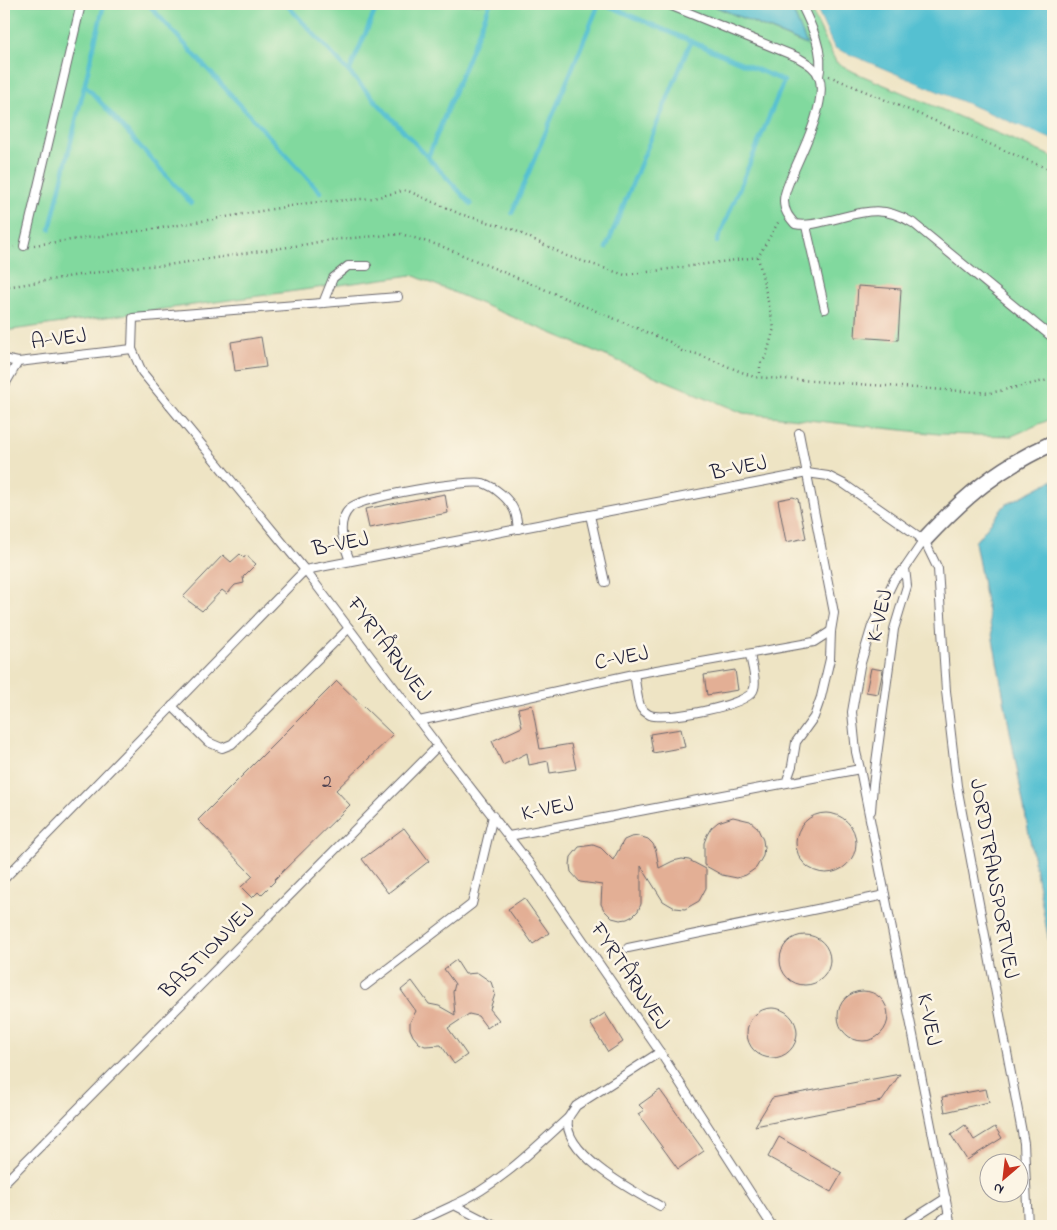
<svg xmlns="http://www.w3.org/2000/svg" width="1057" height="1230" font-family="'Indie Flower',sans-serif">
	<rect width="100%" height="100%" fill="#fcf5e5"/>
	<filter id="ink" filterUnits="userSpaceOnUse"><feTurbulence type="fractalNoise" baseFrequency=".02" numOctaves="2"/><feDisplacementMap in="SourceGraphic" scale="10" xChannelSelector="R" yChannelSelector="G"/><feConvolveMatrix kernelMatrix="1 2 1 2 8 2 1 2 1" color-interpolation-filters="sRGB"/></filter>
	<filter id="wash" filterUnits="userSpaceOnUse"><feTurbulence type="fractalNoise" baseFrequency=".0096" numOctaves="4" result="noise"/><feDisplacementMap in="SourceGraphic" scale="20" xChannelSelector="R" yChannelSelector="G"/><feGaussianBlur stdDeviation="1.12" result="paint"/><feColorMatrix in="noise" values="0 0 0 0 0 0 0 0 0 0 0 0 0 0 0 0 0 1.4 0 .05"/><feComposite in="paint" operator="in"/></filter>
	<g filter="url(#wash)">
		<rect width="100%" height="100%" fill="#eee4c4"/>
		<path fill="#81d99e" stroke="#527e6c" d="M4,4H709L806,45L791,6L787,4H808L836,62L854,72L1053,157V418L1012,436L939,434L743,413L412,275L4,331Z"/>
		<g fill="#55c0d1" stroke="#3c7186">
			<path d="M709,4H787L791,6L807,45Z"/>
			<path d="M814,4H1053V140L834,48Z"/>
			<path d="M1053,480V964L975,542L1005,505Z"/>
		</g>
		<path fill="#eee4c4" d="M812,4H814L834,48L1053,140V143L832,50Z"/>
		<g fill="none" stroke-linecap="round" stroke-linejoin="round">
			<g stroke="#55c0d1" stroke-width="4.5">
				<path d="M148,4L320,192"/>
				<path d="M286,4L471,204"/>
				<path d="M604,4L784,81L717,242"/>
				<path d="M349,72L378,4"/>
				<path d="M85,85L191,203"/>
				<path d="M428,157L490,4"/>
				<path d="M512,213L599,4"/>
				<path d="M50,229L104,4"/>
				<path d="M606,248L691,41"/>
			</g>
		</g>
		<g id="blocks">
			<g fill="#e3af95">
				<path d="M858,286L901,289L898,340L855,337Z"/>
				<path d="M261,337L266,367L235,371L231,342Z"/>
				<path d="M445,494L448,513L369,528L365,509Z"/>
				<path d="M793,497L798,499L806,538L786,542L778,500Z"/>
				<path d="M240,554L244,558L246,555L256,564L243,577L244,583L235,585L227,594L222,590L202,611L183,597L223,555L231,562Z"/>
				<path d="M871,668L883,670L878,694L866,692Z"/>
				<path d="M735,670L738,690L707,695L704,675Z"/>
				<path d="M337,681L393,735L336,790L350,805L274,880L275,881L261,895L258,892L252,898L241,887L253,876L198,820Z"/>
				<path d="M532,705L540,749L571,744L576,769L550,773L548,761L529,765L527,753L503,765L492,741L522,727L518,708Z"/>
				<path d="M681,729L685,747L653,753L650,734Z"/>
				<circle cx="826" cy="843" r="30"/>
				<path d="M733,817L750,821L757,827L763,840L764,847L763,856L756,868L746,875L737,878L722,875L704,865V843L707,835L711,828L718,822Z"/>
				<path d="M404,828L429,861L388,893L362,859Z"/>
				<path d="M639,836L648,839L653,844L656,851L659,868L673,861L682,859L689,860L706,869V888L699,901L685,909L675,908L668,904L663,901L641,866V904L638,911L633,916L627,919L620,920L612,918L604,910L601,904L602,885L580,882L571,872L570,865L571,857L579,847L593,845L601,848L613,860L624,840L631,837Z"/>
				<path d="M524,898L549,933L533,944L508,909Z"/>
				<circle cx="805" cy="960" r="25"/>
				<path d="M456,960L465,974L478,973L491,982L495,994L490,1009L499,1020L487,1028L478,1016L469,1014L448,1028L467,1055L454,1064L441,1045L425,1046L419,1043L413,1036L410,1029V1022L416,1011L401,990L412,981L429,1004L439,1006L455,1015L453,992L455,984L444,969Z"/>
				<circle cx="863" cy="1016" r="25"/>
				<circle cx="772" cy="1033" r="25"/>
				<path d="M605,1013L623,1042L608,1052L590,1023Z"/>
				<path d="M900,1074L882,1101L755,1126L772,1098Z"/>
				<path d="M986,1089L989,1102L945,1112L942,1097Z"/>
				<path d="M660,1090L704,1151L678,1169L638,1114L644,1110L639,1105Z"/>
				<path d="M965,1125L974,1140L995,1127L1002,1138L967,1160L951,1135Z"/>
				<path d="M779,1137L842,1173L831,1192L768,1157Z"/>
			</g>
		</g>
	</g>
	<g filter="url(#ink)">
		<use href="#blocks" fill-opacity="0" stroke="#69666b" stroke-width="1"/>
		<g fill="none" stroke-linecap="round" stroke-linejoin="round">
			<g stroke="#69666b" stroke-width="10">
				<g id="lane">
					<path d="M667,4L797,57C805,62 816,67 819,77C828,101 802,152 792,175C789,183 784,192 784,201C784,211 789,217 795,224C806,226 815,224 826,221C861,213 880,203 913,223L1053,338"/>
					<path d="M801,4C811,24 825,53 819,76"/>
					<path d="M806,226L825,309"/>
					<path d="M24,246L81,4"/>
					<path d="M398,297L133,318L132,349L142,372L305,570L438,746L533,868L660,1052L772,1226"/>
					<path d="M323,303L333,278L348,266H367"/>
					<path d="M4,359L18,362"/>
					<path d="M4,386L18,362L132,349"/>
					<path d="M590,515L605,582"/>
					<path d="M924,540L938,569L946,691L957,786L1024,1143L1028,1226"/>
					<path d="M350,561C344,545 335,523 350,508C360,497 468,479 483,483C495,487 509,499 514,510C517,516 517,523 518,529"/>
					<path d="M634,674C636,682 637,701 641,708C642,710 648,714 650,715C665,721 745,706 753,691C758,682 751,664 750,654"/>
					<path d="M172,706L208,742L222,748L232,744L349,628"/>
					<path d="M419,721L634,674L814,642L831,631"/>
					<path d="M860,769L951,1226"/>
					<path d="M786,783L792,766L796,742L814,717L821,697L830,659L831,631L834,613L799,433"/>
					<path d="M871,811L873,785L894,629L907,586L905,568L924,540"/>
					<path d="M509,836L860,769L856,752L852,712L860,666L872,626L894,580L905,568"/>
					<path d="M4,879L305,570L807,473L828,476L844,484L924,540"/>
					<path d="M628,948L885,895"/>
					<path d="M365,986L472,904L493,816"/>
					<path d="M660,1052L576,1106C574,1110 569,1115 568,1119C562,1154 635,1192 660,1206"/>
					<path d="M4,1183L438,746"/>
					<path d="M454,1205C497,1186 533,1150 568,1118"/>
					<path d="M409,1226L454,1205L495,1226"/>
					<path d="M902,1226L946,1198"/>
					<path d="M934,1226L949,1214"/>
				</g>
			</g>
			<g stroke="#69666b" stroke-width="18">
				<path id="street" d="M924,540C965,496 998,468 1053,443"/>
			</g>
			<g stroke="#69666b" stroke-width="2.5" stroke-dasharray="1 4" stroke-linecap="butt">
				<path d="M829,76L1053,171"/>
				<path d="M34,245L161,228L308,203L374,198L406,190L460,214L512,229L567,256L625,275L758,257L779,221"/>
				<path d="M4,249L14,247"/>
				<path d="M758,257L774,328L766,357L760,364V377"/>
				<path d="M4,287C38,283 73,275 107,271C125,268 143,265 161,266L308,244L328,240L401,234L441,246L670,342L682,351L697,354L754,377L990,393L1053,379"/>
			</g>
			<use href="#lane" stroke="#fff" stroke-width="8"/>
			<use href="#street" stroke="#fff" stroke-width="15"/>
		</g>
	</g>
	<g text-anchor="middle" dominant-baseline="central" stroke-width="5" stroke-linejoin="round" paint-order="stroke">
		<g font-size="20" fill="#524552">
			<text x="327" y="782">2</text>
		</g>
		<g font-size="22" fill="#22223b" stroke="#fcf5e5">
			<text transform="translate(59 340) rotate(-7)">A-VEJ</text>
			<text transform="translate(739 469) rotate(-11)">B-VEJ</text>
			<text transform="translate(341 545) rotate(-11)">B-VEJ</text>
			<text transform="translate(881 616) rotate(-77)">K-VEJ</text>
			<text transform="translate(388 650) rotate(53)">FYRTÅRNVEJ</text>
			<text transform="translate(622 659) rotate(-11)">C-VEJ</text>
			<text transform="translate(548 810) rotate(-11)">K-VEJ</text>
			<text transform="translate(993 879) rotate(80)">JORDTRANSPORTVEJ</text>
			<text transform="translate(208 952) rotate(-45)">BASTIONVEJ</text>
			<text transform="translate(629 977) rotate(56)">FYRTÅRNVEJ</text>
			<text transform="translate(928 1020) rotate(79)">K-VEJ</text>
		</g>
	</g>
	<rect width="1057" height="1230" fill="none" stroke="#fcf5e5" stroke-width="20"/>
	<g transform="translate(1004 1178) rotate(208)"><circle r="24" fill="#fcf5e5" stroke="#a5a1a1"/>
	<path d="M0-4L9 19L0 12L-9 19Z" fill="#c8321e"/>
	<text y="-8" font-size="14" font-weight="bold" text-anchor="middle" fill="#22223b">N</text>
	</g>
</svg>
